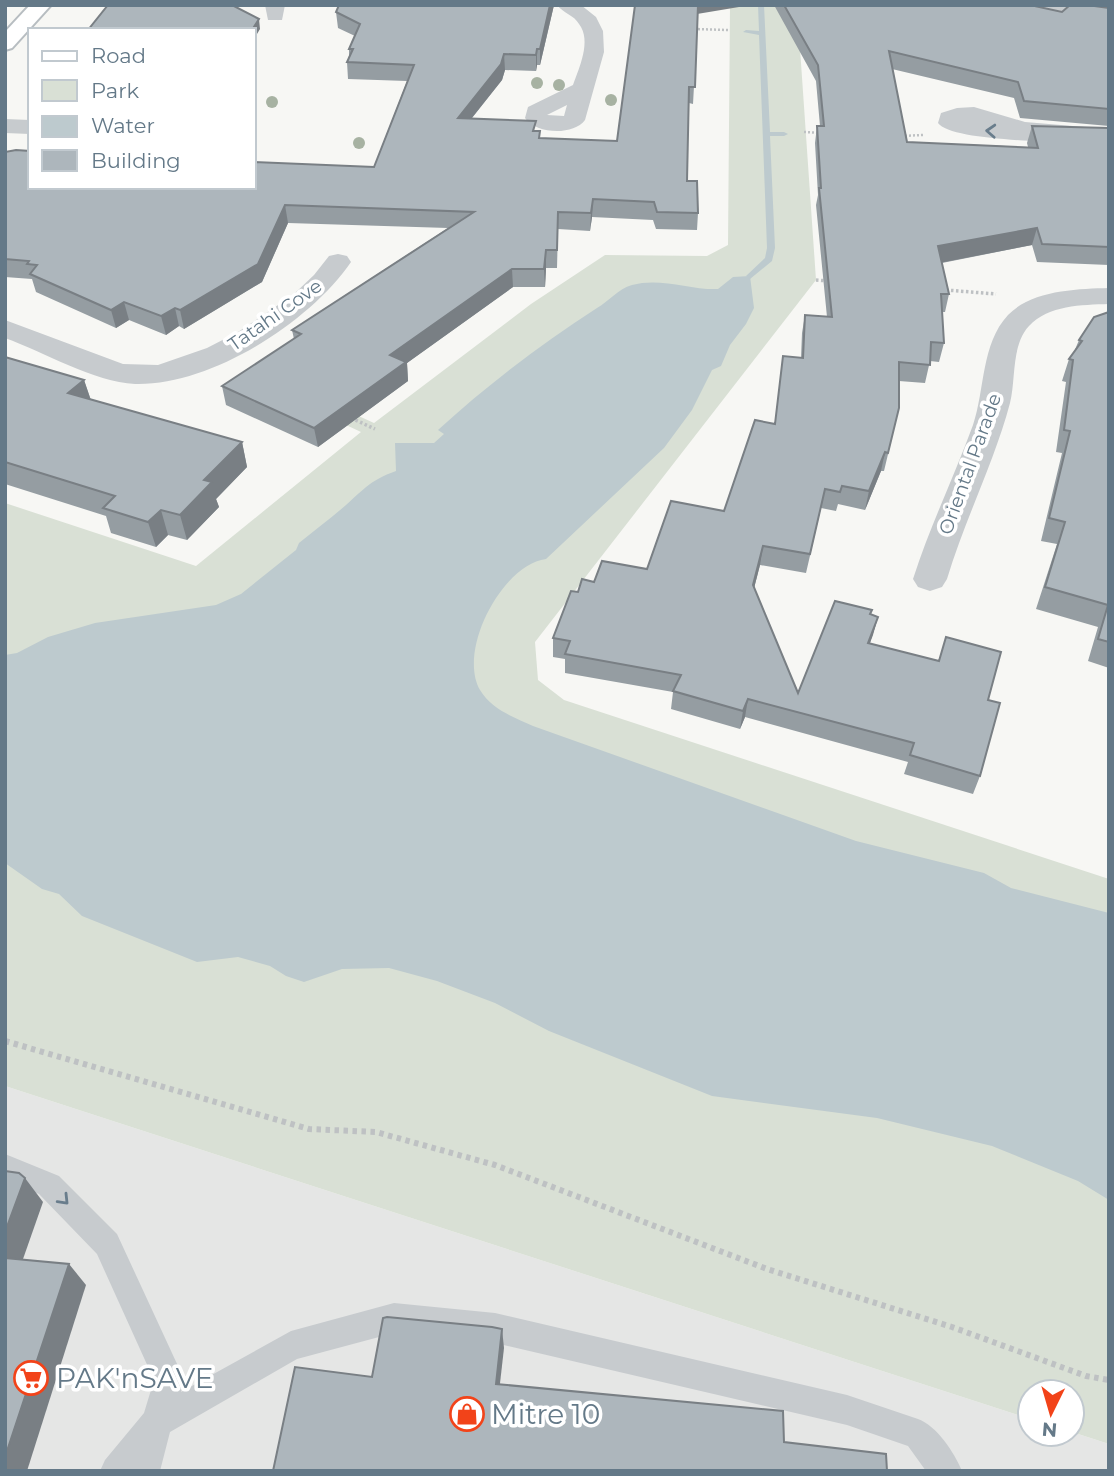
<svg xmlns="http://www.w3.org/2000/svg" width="1114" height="1476" font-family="Montserrat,sans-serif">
	<rect width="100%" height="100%" fill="#f7f7f4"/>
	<path fill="#e5e6e5" d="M5,1086L1030,1419V1434L1072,1432L1109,1444V1471H5Z"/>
	<path fill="#d9e0d5" d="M730,5H797L816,280L535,642L538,680L564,700L1109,879V1444L1072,1432V1392H1030V1419L5,1086V503L196,566L361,432L239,375L251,367L374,423L531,304L605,255L707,256L728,245Z"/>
	<path fill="#bdcace" d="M750,276L754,308L746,324L730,345L721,366L712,370L692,410L664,448L546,559C503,564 457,650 480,690C492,710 514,717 533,726L856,841L984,873L1011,888L1109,913V1200L1078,1181L992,1146L877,1118L712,1096L549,1031L495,1003L437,981L389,968L342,969L304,982L286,976L270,966L238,957L197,962L82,916L59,894L42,889L5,863V655L17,653L48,637L95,623L216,605L241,594L296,550L299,543C314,531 331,518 346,505C365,488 371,480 396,471L395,443H434L444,434L438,430C487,385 541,344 597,308C609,301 618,289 632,285C660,277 690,290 718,289L733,277Z"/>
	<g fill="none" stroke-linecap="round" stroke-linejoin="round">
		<path fill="#bdcace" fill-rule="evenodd" d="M758,5H764L770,132H784L788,134L784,136H770L775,248L772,261L750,279L746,276L765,258L767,248L759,35L743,32L746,30L759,31Z"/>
		<g stroke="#b7bdc1" stroke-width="4">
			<path id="secondary" d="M30,5H51L12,48L5,50V32Z"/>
		</g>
		<g stroke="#bec1c3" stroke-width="2.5" stroke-dasharray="2 2" stroke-linecap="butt">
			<path d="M694,29L728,30"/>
			<path d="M804,132L822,133"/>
			<path d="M901,136L923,135"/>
		</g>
		<g stroke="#bec1c3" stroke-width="3.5" stroke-dasharray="2.5 2.5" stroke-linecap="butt">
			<path d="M816,280L829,281"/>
			<path d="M946,290L996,294"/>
			<path d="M351,418L375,429"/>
		</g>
		<path stroke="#bec1c3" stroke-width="6" stroke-dasharray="4.5 4.5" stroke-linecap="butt" d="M5,1041L309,1129L376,1132L495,1165L767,1269L952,1327L1086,1376L1109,1380"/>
		<path fill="#c7cbce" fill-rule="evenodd" d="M5,1154L59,1176L117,1234L184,1379L181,1392L291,1331L394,1303L495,1313L847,1395L918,1419C937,1426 954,1452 962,1471H926L908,1446L847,1425L495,1343L394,1333L297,1359L170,1432L160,1471H100L105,1460L144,1413L154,1380L97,1254L39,1194L5,1180Z"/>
		<g fill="#c7cbce" fill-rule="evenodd">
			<path d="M265,5H285L282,20H268Z"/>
			<path d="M557,5H581L596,17L603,31L604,52L585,120C573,136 536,134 525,118L528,107L573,85C579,68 592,41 579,24C574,15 563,13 557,5ZM567,105L564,116L547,115Z"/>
			<path d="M1028,5H1075L1109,11V23L1038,11Z"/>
			<path d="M974,107L1025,122L1109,129V143C1080,142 952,143 938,123L941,113L957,108Z"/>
			<path d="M5,119L30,120V134L5,133Z"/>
			<path d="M338,254L347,256L351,262C310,322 211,386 135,384C94,382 44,352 5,338V320L123,364L158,365L207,348L238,332L293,295L314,275L329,256Z"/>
			<path d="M1109,288V304C1081,305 1049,305 1029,326C1011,345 1016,380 1010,403C994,463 965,519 947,579L942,587L930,591L918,587L913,579C930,526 954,477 973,425C985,390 981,344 1008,315C1032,290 1077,289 1109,288Z"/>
		</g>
		<use href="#secondary" fill="#fff" fill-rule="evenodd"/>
	</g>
	<g fill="#a7b2a2">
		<circle cx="537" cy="83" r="6"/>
		<circle cx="559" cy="85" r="6"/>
		<circle cx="611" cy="100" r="6"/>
		<circle cx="272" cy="102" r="6"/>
		<circle cx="359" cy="143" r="6"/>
	</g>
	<g fill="#959da2">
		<path d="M554,5L540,65H537L536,71L505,70L502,80L472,118L540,131V138L617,141L698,14L693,104L689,103L687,181L698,213L697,230L656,229L653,220L592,217L590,231L558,229L557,268H546L545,287H513L407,363L408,381L318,447L226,405L222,386L294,339L292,330L448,228L288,223L262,282L184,329L179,326L166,335L129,320L116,328L36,292L32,279L5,277V152L30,187L374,167L407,81L348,79L347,62L349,56V49L355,36L338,28L336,12Z"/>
		<path d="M774,5H1030L1062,12L1091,5H1109V126L1020,118L1014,98L892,69L907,142L1028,147L1027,143L1032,126L1109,128V265L1037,262L1032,245L942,263L949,294L945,312H942L944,343L939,362L930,361L925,383L899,381V408L884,471H881L865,510L838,504L836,511L821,508L806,573L760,565L754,588L798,693L871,614L878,617L870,643L988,700L980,776L973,794L904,774L908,762L745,717L740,729L671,709L673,692L565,673V659L553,657V638L578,592L594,582L647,569L724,511L774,424L801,358L802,333L805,315L827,317L816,205L818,195L815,143L817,126H820L816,81Z"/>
		<path d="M1109,312V668L1088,661L1098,627L1036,609L1057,544L1041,541L1062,453L1056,452L1066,382L1062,381L1069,359L1074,352L1079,340Z"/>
		<path d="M5,357L84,380L91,400L242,442L247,467L216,499L219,507L187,540L168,535L156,547L111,533L106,516L5,484Z"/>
	</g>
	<g fill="#797f84">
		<path d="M550,5H554L540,65V49Z"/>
		<path d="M698,5H751L697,14Z"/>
		<path d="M259,19L260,29L254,39V30H252Z"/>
		<path d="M537,49V65L536,71V55Z"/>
		<path d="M504,54L505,70L502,80L459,134L458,118Z"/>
		<path d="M593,199L592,217L590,231L591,213Z"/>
		<path d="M285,205L288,223L262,282L184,329L180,310Z"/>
		<path d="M1037,228L1032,245L934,264L938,246Z"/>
		<path d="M546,250V268L545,287L544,269Z"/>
		<path d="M512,269L513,287L407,363L408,381L318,447L314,428L390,355Z"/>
		<path d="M124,302L129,320L116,328L111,310Z"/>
		<path d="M175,308L179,326L166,335L161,316Z"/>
		<path d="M84,380L92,404L68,393Z"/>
		<path d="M242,442L247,467L216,499L219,507L187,540L180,515L204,480Z"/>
		<path d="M885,452L881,471L865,510L869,491Z"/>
		<path d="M161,510L168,535L156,547L148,522Z"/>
		<path d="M763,546L760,565L750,604L753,585Z"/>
		<path d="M878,617L873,635L863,661L868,643Z"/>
		<path d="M748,699L745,717L740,729L743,711Z"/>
		<path d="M25,1178L43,1202L16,1279L5,1267V1232Z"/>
		<path d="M69,1264L86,1285L27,1471H5V1457Z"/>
		<path d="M502,1329L504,1348L498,1401L496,1384Z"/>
	</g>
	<g fill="#adb6bc" stroke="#797f84" stroke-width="2">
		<path d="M108,5H232L259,19L252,30H88Z"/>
		<path d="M339,5H550L540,49H537L536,55L504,54L501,64L458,118L536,121L533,131H540L539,138L617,141L635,5H698L695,87H689L687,181H697L698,213L657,212L654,202L593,199L591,213L558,212L557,250H546L544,269H512L390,355L406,362L314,428L222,386L301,334L292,330L474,212L285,205L258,264L180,310L175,308L161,316L124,302L111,310L30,274L37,265L27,264L29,261L5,259V152L16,150L30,151V187H254V162L374,167L414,65L347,62L353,49H349L360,24L336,12Z"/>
		<path d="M784,5H1030L1062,12L1070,5H1087L1109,8V109L1024,101L1018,82L889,51L907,142L1038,148L1032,126L1109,128V247L1042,244L1037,228L938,246L949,294H941L944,343L931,342L930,365L899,362V408L888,453L885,452L869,491L842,486L840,492L825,489L810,554L763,546L753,585L798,693L835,601L872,610L870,614L878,617L868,643L939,661L946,637L1001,652L988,700L1000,703L980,776L910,755L914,743L748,699L743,711L673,691L681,675L565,654L570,641L553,638L571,591L578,592L582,579L594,582L602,561L647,569L671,501L724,511L755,420L775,424L783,356L803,358L805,315L832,317L819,188H821L817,126H824L818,65Z"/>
		<path d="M1109,312V642L1098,639L1108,605L1045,587L1065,522L1049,518L1070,431L1064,430L1073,360L1069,359L1082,341L1079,340L1094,317Z"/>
		<path d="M5,357L84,380L68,393L242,442L204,480L212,482L180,515L161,510L148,522L103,508L115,496L5,462Z"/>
		<path d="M5,1171L19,1173L25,1178L5,1232Z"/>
		<path d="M5,1258L69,1264L5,1457Z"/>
		<path d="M387,1317L492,1327L502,1329L496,1384L783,1411L784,1442L886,1454L887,1471H273L295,1367L372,1377L383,1318Z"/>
	</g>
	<defs><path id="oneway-chevron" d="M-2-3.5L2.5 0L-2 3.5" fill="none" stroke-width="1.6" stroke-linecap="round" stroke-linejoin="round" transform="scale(1.75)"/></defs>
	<g stroke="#697d8c">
		<use href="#oneway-chevron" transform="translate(991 131) rotate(-177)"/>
		<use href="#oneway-chevron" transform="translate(64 1200) rotate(46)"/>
	</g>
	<defs>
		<g id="supermarket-ring" transform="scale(1.75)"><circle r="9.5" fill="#fff" stroke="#f24319" stroke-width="1.5"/><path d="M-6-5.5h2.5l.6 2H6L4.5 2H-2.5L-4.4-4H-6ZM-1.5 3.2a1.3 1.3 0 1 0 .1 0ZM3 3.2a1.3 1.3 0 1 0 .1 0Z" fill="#f24319"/></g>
		<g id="shop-ring" transform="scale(1.75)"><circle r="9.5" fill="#fff" stroke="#f24319" stroke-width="1.5"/><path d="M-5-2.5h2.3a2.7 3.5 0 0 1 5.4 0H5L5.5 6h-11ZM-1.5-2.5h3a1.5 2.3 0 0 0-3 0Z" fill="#f24319"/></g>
	</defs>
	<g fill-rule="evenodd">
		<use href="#supermarket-ring" x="31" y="1378"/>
		<use href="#shop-ring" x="467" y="1414"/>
	</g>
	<g text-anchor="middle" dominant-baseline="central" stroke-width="7" stroke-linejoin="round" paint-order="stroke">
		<g font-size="19" fill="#647988" stroke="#fff">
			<text transform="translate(275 315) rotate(-35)">Tatahi Cove</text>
			<text transform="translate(970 464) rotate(-70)">Oriental Parade</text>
		</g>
		<g font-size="28" fill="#647988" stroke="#fff" text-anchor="start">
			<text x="56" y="1378">PAK'nSAVE</text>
			<text x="491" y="1414">Mitre 10</text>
		</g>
	</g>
	<rect width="1114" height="1476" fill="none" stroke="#647988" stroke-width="14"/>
	<rect x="28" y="28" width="228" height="161" fill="#ffffff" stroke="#c1c9cf" stroke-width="2"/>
	<rect x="42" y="51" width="35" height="10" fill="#ffffff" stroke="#c1c9cf" stroke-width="2"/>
	<text x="91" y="63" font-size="21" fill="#647988">Road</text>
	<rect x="42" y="80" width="35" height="21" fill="#d9e0d5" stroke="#c1c9cf" stroke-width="2"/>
	<text x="91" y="98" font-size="21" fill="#647988">Park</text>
	<rect x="42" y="116" width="35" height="21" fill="#bdcace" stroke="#c1c9cf" stroke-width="2"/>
	<text x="91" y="133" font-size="21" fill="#647988">Water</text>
	<rect x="42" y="150" width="35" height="21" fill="#adb6bc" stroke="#c1c9cf" stroke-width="2"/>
	<text x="91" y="168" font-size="21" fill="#647988">Building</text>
	<g transform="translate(1051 1413) rotate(185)"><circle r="33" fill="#ffffff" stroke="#c1c9cf" stroke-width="2"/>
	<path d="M0-5L12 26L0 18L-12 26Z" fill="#f24319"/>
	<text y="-10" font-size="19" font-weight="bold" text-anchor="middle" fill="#647988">N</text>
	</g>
</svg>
